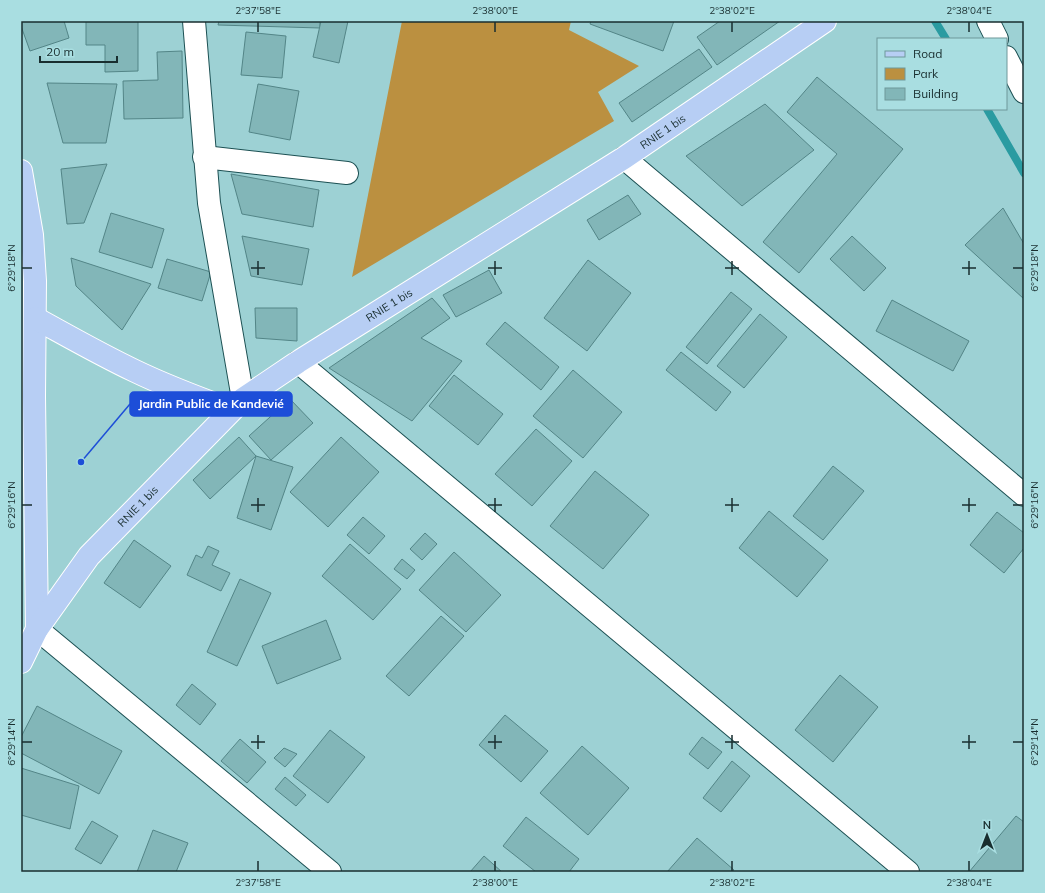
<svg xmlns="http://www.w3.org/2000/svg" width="1045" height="893" font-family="Mulish,sans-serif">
	<rect width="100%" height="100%" fill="#9dd1d4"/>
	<path fill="#bb9040" d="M402,21H571L569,30L639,66L598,92L614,121L352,277Z"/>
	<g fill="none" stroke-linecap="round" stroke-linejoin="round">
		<g stroke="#2a9ba1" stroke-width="8">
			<path d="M935,21L946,39"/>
			<path d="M987,109L1024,173"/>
		</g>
	</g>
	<g fill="#82b6b8" stroke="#538587">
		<path d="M21,21H64L69,38L30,51L21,26Z"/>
		<path d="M86,21H138V71L105,72V45H86Z"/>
		<path d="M219,21H320V28L218,25Z"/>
		<path d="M321,21H348L339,63L313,57Z"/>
		<path d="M591,21H674L663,51L590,24Z"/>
		<path d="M720,21H780L717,65L697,37Z"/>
		<path d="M246,32L286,36L282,78L241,75Z"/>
		<path d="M699,49L712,67L632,122L619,103Z"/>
		<path d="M182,51L183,118L124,119L123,81L158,80L157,52Z"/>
		<path d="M817,77L903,149L799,273L763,242L837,154L787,112Z"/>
		<path d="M47,83L117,84L106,143H63Z"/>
		<path d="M258,84L299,91L290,140L249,132Z"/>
		<path d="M765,104L814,150L742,206L686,156Z"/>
		<path d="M107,164L84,223L67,224L61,169Z"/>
		<path d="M231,174L319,190L313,227L242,214Z"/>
		<path d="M628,195L641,214L599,240L587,220Z"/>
		<path d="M1003,208L1024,244V299L965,245Z"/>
		<path d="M111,213L164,229L152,268L99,252Z"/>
		<path d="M242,236L309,249L302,285L251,276Z"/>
		<path d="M852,236L886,268L864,291L830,259Z"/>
		<path d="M71,258L151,284L122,330L76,286Z"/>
		<path d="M167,259L211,272L202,301L158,288Z"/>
		<path d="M588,260L631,293L587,351L544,318Z"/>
		<path d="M489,270L502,293L456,317L443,295Z"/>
		<path d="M731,292L752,309L707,364L686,347Z"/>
		<path d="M432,298L450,318L421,338L462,361L412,421L329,368Z"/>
		<path d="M892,300L969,341L953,371L876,331Z"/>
		<path d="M255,308H297V341L256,338Z"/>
		<path d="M760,314L787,337L744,388L717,366Z"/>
		<path d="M505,322L559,367L541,390L486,344Z"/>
		<path d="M681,352L731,392L716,411L666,370Z"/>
		<path d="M573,370L622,412L583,458L533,416Z"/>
		<path d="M454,375L503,414L478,445L429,406Z"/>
		<path d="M290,399L313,423L271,460L249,436Z"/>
		<path d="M536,429L572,461L532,506L495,474Z"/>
		<path d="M239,437L256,456L210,499L193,480Z"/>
		<path d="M341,437L379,472L328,527L290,492Z"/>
		<path d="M256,456L293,467L271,530L237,518Z"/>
		<path d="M833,466L864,491L823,540L793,516Z"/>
		<path d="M595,471L649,515L603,569L550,526Z"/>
		<path d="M769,511L828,560L797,597L739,548Z"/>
		<path d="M997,512L1024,533V548L1004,573L970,545Z"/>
		<path d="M363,517L385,536L369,554L347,535Z"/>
		<path d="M425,533L437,544L422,560L410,549Z"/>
		<path d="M134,540L171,566L140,608L104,583Z"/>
		<path d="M350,544L401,589L373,620L322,576Z"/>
		<path d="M208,546L219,551L212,565L230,573L221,591L187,575L196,555L202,558Z"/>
		<path d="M454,552L501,595L466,632L419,590Z"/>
		<path d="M402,559L415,570L407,579L394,569Z"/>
		<path d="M240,579L271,593L237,666L207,652Z"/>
		<path d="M441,616L464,636L409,696L386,676Z"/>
		<path d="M326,620L341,659L277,684L262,646Z"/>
		<path d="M840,675L878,707L833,762L795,730Z"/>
		<path d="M192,684L216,704L200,725L176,705Z"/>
		<path d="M37,706L122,751L99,794L21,753V737Z"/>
		<path d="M505,715L548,751L521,782L479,745Z"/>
		<path d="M330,730L365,757L328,803L293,776Z"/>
		<path d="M702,737L722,752L708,769L689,754Z"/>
		<path d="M240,739L266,762L247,783L221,761Z"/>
		<path d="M582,746L629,788L588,835L540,793Z"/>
		<path d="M284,748L297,754L285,767L274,758Z"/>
		<path d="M732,761L750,776L721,812L703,798Z"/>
		<path d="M21,768L79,786L70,829L21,815Z"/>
		<path d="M285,777L306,795L296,806L275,789Z"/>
		<path d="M1016,816L1024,822V872H969Z"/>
		<path d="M526,817L579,859L569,872H536L503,846Z"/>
		<path d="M92,821L118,836L101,864L75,849Z"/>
		<path d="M153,830L188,843L176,872H137Z"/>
		<path d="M697,838L734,870L732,872H667Z"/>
		<path d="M484,856L502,872H470Z"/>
	</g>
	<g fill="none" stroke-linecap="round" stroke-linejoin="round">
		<g stroke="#1c5053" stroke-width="24">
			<g id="minor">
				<path d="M194,21L209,203L243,399"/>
				<path d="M988,21L997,39"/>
				<path d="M1006,57L1024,92"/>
				<path d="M204,157L347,173"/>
				<path d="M624,158L1024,495"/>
				<path d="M298,362L908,872"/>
				<path d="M37,629L330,872"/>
			</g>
		</g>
		<g stroke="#fff" stroke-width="24">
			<g id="major">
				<path d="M21,171L32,235L35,281L34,396L37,629"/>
				<path d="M35,318C68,336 101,355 135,371C166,386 198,398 231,410"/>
				<path id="s1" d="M21,662L37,629L89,556L243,399L298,362L624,158L825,21"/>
			</g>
		</g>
		<use href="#minor" stroke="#fff" stroke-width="22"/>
		<use href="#major" stroke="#b7cef4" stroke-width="22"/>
	</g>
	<path fill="none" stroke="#192e2f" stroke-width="1.5" d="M258,22V32M495,22V32M732,22V32M969,22V32M258,261V275M495,261V275M732,261V275M969,261V275M22,268H32M251,268H265M488,268H502M725,268H739M962,268H976M1013,268H1023M258,498V512M495,498V512M732,498V512M969,498V512M22,505H32M251,505H265M488,505H502M725,505H739M962,505H976M1013,505H1023M258,735V749M495,735V749M732,735V749M969,735V749M22,742H32M251,742H265M488,742H502M725,742H739M962,742H976M1013,742H1023M258,861V871M495,861V871M732,861V871M969,861V871"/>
	<g text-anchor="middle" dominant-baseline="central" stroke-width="4" stroke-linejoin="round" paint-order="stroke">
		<g font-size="11" fill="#192e2f" stroke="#a9dee1">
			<text stroke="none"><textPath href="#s1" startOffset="844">RNIE 1 bis</textPath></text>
			<text stroke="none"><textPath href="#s1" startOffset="520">RNIE 1 bis</textPath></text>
			<text stroke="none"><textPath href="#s1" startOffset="196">RNIE 1 bis</textPath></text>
		</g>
	</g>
	<path fill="none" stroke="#1d4ed8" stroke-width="1.5" d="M81 462L130 404"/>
	<circle fill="#1d4ed8" stroke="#a9dee1" stroke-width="1.5" cx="81" cy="462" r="4"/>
	<rect fill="#1d4ed8" stroke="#1d4ed8" stroke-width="1.5" x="130" y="392" width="162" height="24" rx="4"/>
	<g font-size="12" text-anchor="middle" font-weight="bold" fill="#fff">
		<text x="211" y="408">Jardin Public de Kandevié</text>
	</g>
	<rect width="1045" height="893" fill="none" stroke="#a9dee1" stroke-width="44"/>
	<rect x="877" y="38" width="130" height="72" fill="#a9dee1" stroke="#6f989a"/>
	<rect x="885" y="51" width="20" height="6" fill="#b7cef4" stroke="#6f989a"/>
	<text x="913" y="58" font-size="12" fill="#192e2f">Road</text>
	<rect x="885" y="68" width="20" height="12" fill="#bb9040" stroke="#6f989a"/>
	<text x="913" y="78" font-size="12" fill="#192e2f">Park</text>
	<rect x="885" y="88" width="20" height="12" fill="#82b6b8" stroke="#6f989a"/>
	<text x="913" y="98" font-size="12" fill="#192e2f">Building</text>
	<g transform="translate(987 835)" stroke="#a9dee1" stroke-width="3" paint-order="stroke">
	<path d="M0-3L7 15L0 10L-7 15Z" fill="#192e2f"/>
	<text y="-6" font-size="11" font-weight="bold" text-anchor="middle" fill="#192e2f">N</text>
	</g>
	<path d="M40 56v6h77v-6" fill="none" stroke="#192e2f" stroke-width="2"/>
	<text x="46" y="56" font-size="12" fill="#192e2f" stroke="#a9dee1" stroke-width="3" paint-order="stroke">20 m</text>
	<rect x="22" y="22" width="1001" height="849" fill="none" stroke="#192e2f" stroke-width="1.5"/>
	<g font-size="10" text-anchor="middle" fill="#192e2f">
		<text x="258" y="14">2°37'58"E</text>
		<text x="495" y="14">2°38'00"E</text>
		<text x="732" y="14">2°38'02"E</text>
		<text x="969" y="14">2°38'04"E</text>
		<text transform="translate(11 268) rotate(-90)" y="4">6°29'18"N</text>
		<text transform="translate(1034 268) rotate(-90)" y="4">6°29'18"N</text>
		<text transform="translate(11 505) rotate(-90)" y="4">6°29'16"N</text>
		<text transform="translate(1034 505) rotate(-90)" y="4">6°29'16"N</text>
		<text transform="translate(11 742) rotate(-90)" y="4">6°29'14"N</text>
		<text transform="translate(1034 742) rotate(-90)" y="4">6°29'14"N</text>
		<text x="258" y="886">2°37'58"E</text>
		<text x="495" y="886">2°38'00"E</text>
		<text x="732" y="886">2°38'02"E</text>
		<text x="969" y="886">2°38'04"E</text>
	</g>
</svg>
